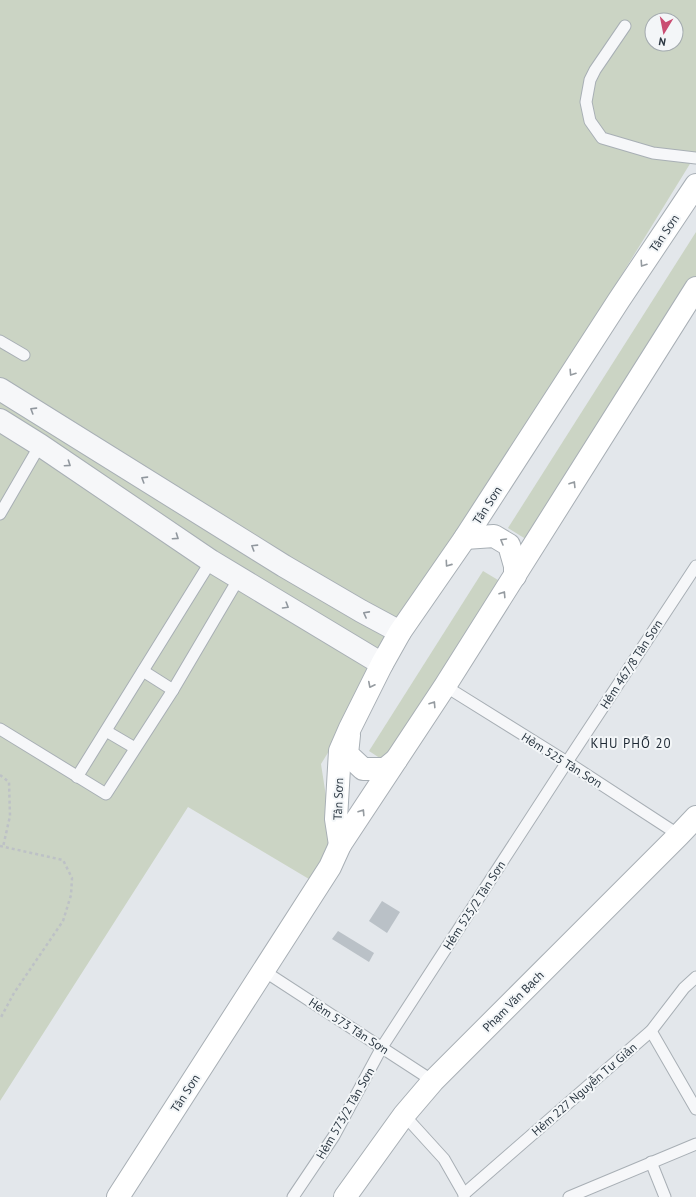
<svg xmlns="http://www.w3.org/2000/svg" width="696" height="1197" font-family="'PT Sans',sans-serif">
	<rect width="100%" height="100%" fill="#e3e7eb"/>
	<g fill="#cbd4c4" fill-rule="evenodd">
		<path d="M0,0H696V154L321,764L336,861L319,885L188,807L0,1101ZM652,20H676V44H652Z"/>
		<path d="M696,232V297L537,546L508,528Z"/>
		<path d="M483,571L508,586L392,766L369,751Z"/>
	</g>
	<g fill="#bac1c7">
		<path d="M382,901L400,912L387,933L369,921Z"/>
		<path d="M338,931L374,953L369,962L332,939Z"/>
	</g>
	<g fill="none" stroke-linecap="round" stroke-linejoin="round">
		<g stroke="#a8afb5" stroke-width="13">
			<g id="lane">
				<path d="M625,26L595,70L590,80L586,102L590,121L602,138L653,153L696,158"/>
				<path d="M0,341L24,355"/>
				<path d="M0,514L40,445"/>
				<path d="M143,671L173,690"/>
				<path d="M445,686L567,762L679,835"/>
				<path d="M0,729L106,794L173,690L239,578"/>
				<path d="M106,731L135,748"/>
				<path d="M77,777L211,561"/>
				<path d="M264,971L433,1081"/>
				<path d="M651,1031L696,1109"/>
				<path d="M404,1115L444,1159L464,1194V1197"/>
				<path d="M651,1162L665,1197"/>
				<path d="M464,1194L651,1031L684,988L696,977"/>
				<path d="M293,1197L334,1136L382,1047L567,762L696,566"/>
				<path d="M569,1197L696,1144"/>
			</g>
		</g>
		<g stroke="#a8afb5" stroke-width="24">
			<g id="street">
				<path d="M0,389L284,566L361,611L400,632"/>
				<path d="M0,420L40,445L211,561L382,664"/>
			</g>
		</g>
		<g stroke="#a8afb5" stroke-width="24">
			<g id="secondary">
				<path d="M465,538L494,536L509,545L515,566V576"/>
				<path d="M349,735L347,754L363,769H385L396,760"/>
				<path d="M340,845L336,819L340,751L350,728L382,664L400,632L465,538L619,300L696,185"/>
				<path d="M118,1197L330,867L340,845L445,686L696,288"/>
				<path d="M345,1197L404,1115L433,1081L679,835L696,817"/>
			</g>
		</g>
		<g stroke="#bdc1c6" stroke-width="2.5" stroke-dasharray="3 3" stroke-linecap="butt">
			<path d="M0,775L9,782L10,816L3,847"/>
			<path d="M0,846L63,860L72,878L71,895L63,921L14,993L0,1019"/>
		</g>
		<use href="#lane" stroke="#f6f7f9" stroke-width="11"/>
		<use href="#street" stroke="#f6f7f9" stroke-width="22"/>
		<use href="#secondary" stroke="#fff" stroke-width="22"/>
	</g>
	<defs><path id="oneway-chevron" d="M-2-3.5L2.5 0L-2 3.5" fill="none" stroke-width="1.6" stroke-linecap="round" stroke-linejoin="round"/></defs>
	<g stroke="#959ba0">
		<use href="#oneway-chevron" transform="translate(643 264) rotate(124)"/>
		<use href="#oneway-chevron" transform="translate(572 373) rotate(123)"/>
		<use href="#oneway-chevron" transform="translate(573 484) rotate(-58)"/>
		<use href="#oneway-chevron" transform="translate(503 541) rotate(-150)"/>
		<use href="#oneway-chevron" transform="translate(448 564) rotate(125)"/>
		<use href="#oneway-chevron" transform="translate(503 594) rotate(-57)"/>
		<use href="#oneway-chevron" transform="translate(371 685) rotate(117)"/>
		<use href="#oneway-chevron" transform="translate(433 704) rotate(-57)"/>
		<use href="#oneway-chevron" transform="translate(362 812) rotate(-57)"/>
	</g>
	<g stroke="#90979e">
		<use href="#oneway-chevron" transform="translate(33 410) rotate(-148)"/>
		<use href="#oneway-chevron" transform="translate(68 464) rotate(34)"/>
		<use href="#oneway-chevron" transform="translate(144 479) rotate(-148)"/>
		<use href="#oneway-chevron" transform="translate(176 537) rotate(34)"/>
		<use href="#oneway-chevron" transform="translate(254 547) rotate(-148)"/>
		<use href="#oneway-chevron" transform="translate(286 606) rotate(31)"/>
		<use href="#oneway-chevron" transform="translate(366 614) rotate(-152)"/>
	</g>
	<g text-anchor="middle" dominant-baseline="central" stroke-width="4" stroke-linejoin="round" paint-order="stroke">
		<g font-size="12" fill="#2b3742" stroke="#f3f6f8">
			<text transform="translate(664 233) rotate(-56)">Tân Sơn</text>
			<text transform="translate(487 505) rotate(-57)">Tân Sơn</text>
			<text transform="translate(631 664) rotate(-57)">Hẻm 467/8 Tân Sơn</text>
			<text transform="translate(562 760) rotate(32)">Hẻm 525 Tân Sơn</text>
			<text transform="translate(338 799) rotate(-88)">Tân Sơn</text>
			<text transform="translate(474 905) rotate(-57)">Hẻm 525/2 Tân Sơn</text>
			<text transform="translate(513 1001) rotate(-45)">Phạm Văn Bạch</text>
			<text transform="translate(349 1026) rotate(33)">Hẻm 573 Tân Sơn</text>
			<text transform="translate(584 1089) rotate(-41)">Hẻm 227 Nguyễn Tư Giản</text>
			<text transform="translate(185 1093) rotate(-57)">Tân Sơn</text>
			<text transform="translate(345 1113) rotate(-60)">Hẻm 573/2 Tân Sơn</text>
		</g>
		<g font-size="13" letter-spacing="1" fill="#1d2833" stroke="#f3f6f8">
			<text x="631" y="743">KHU PHỐ 20</text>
		</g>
	</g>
	<g transform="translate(664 32) rotate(190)"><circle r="19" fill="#f3f6f8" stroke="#a3aaaf"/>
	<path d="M0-3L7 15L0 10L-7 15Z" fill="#ca4d72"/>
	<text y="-6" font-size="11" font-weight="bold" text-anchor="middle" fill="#2b3742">N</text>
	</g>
</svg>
